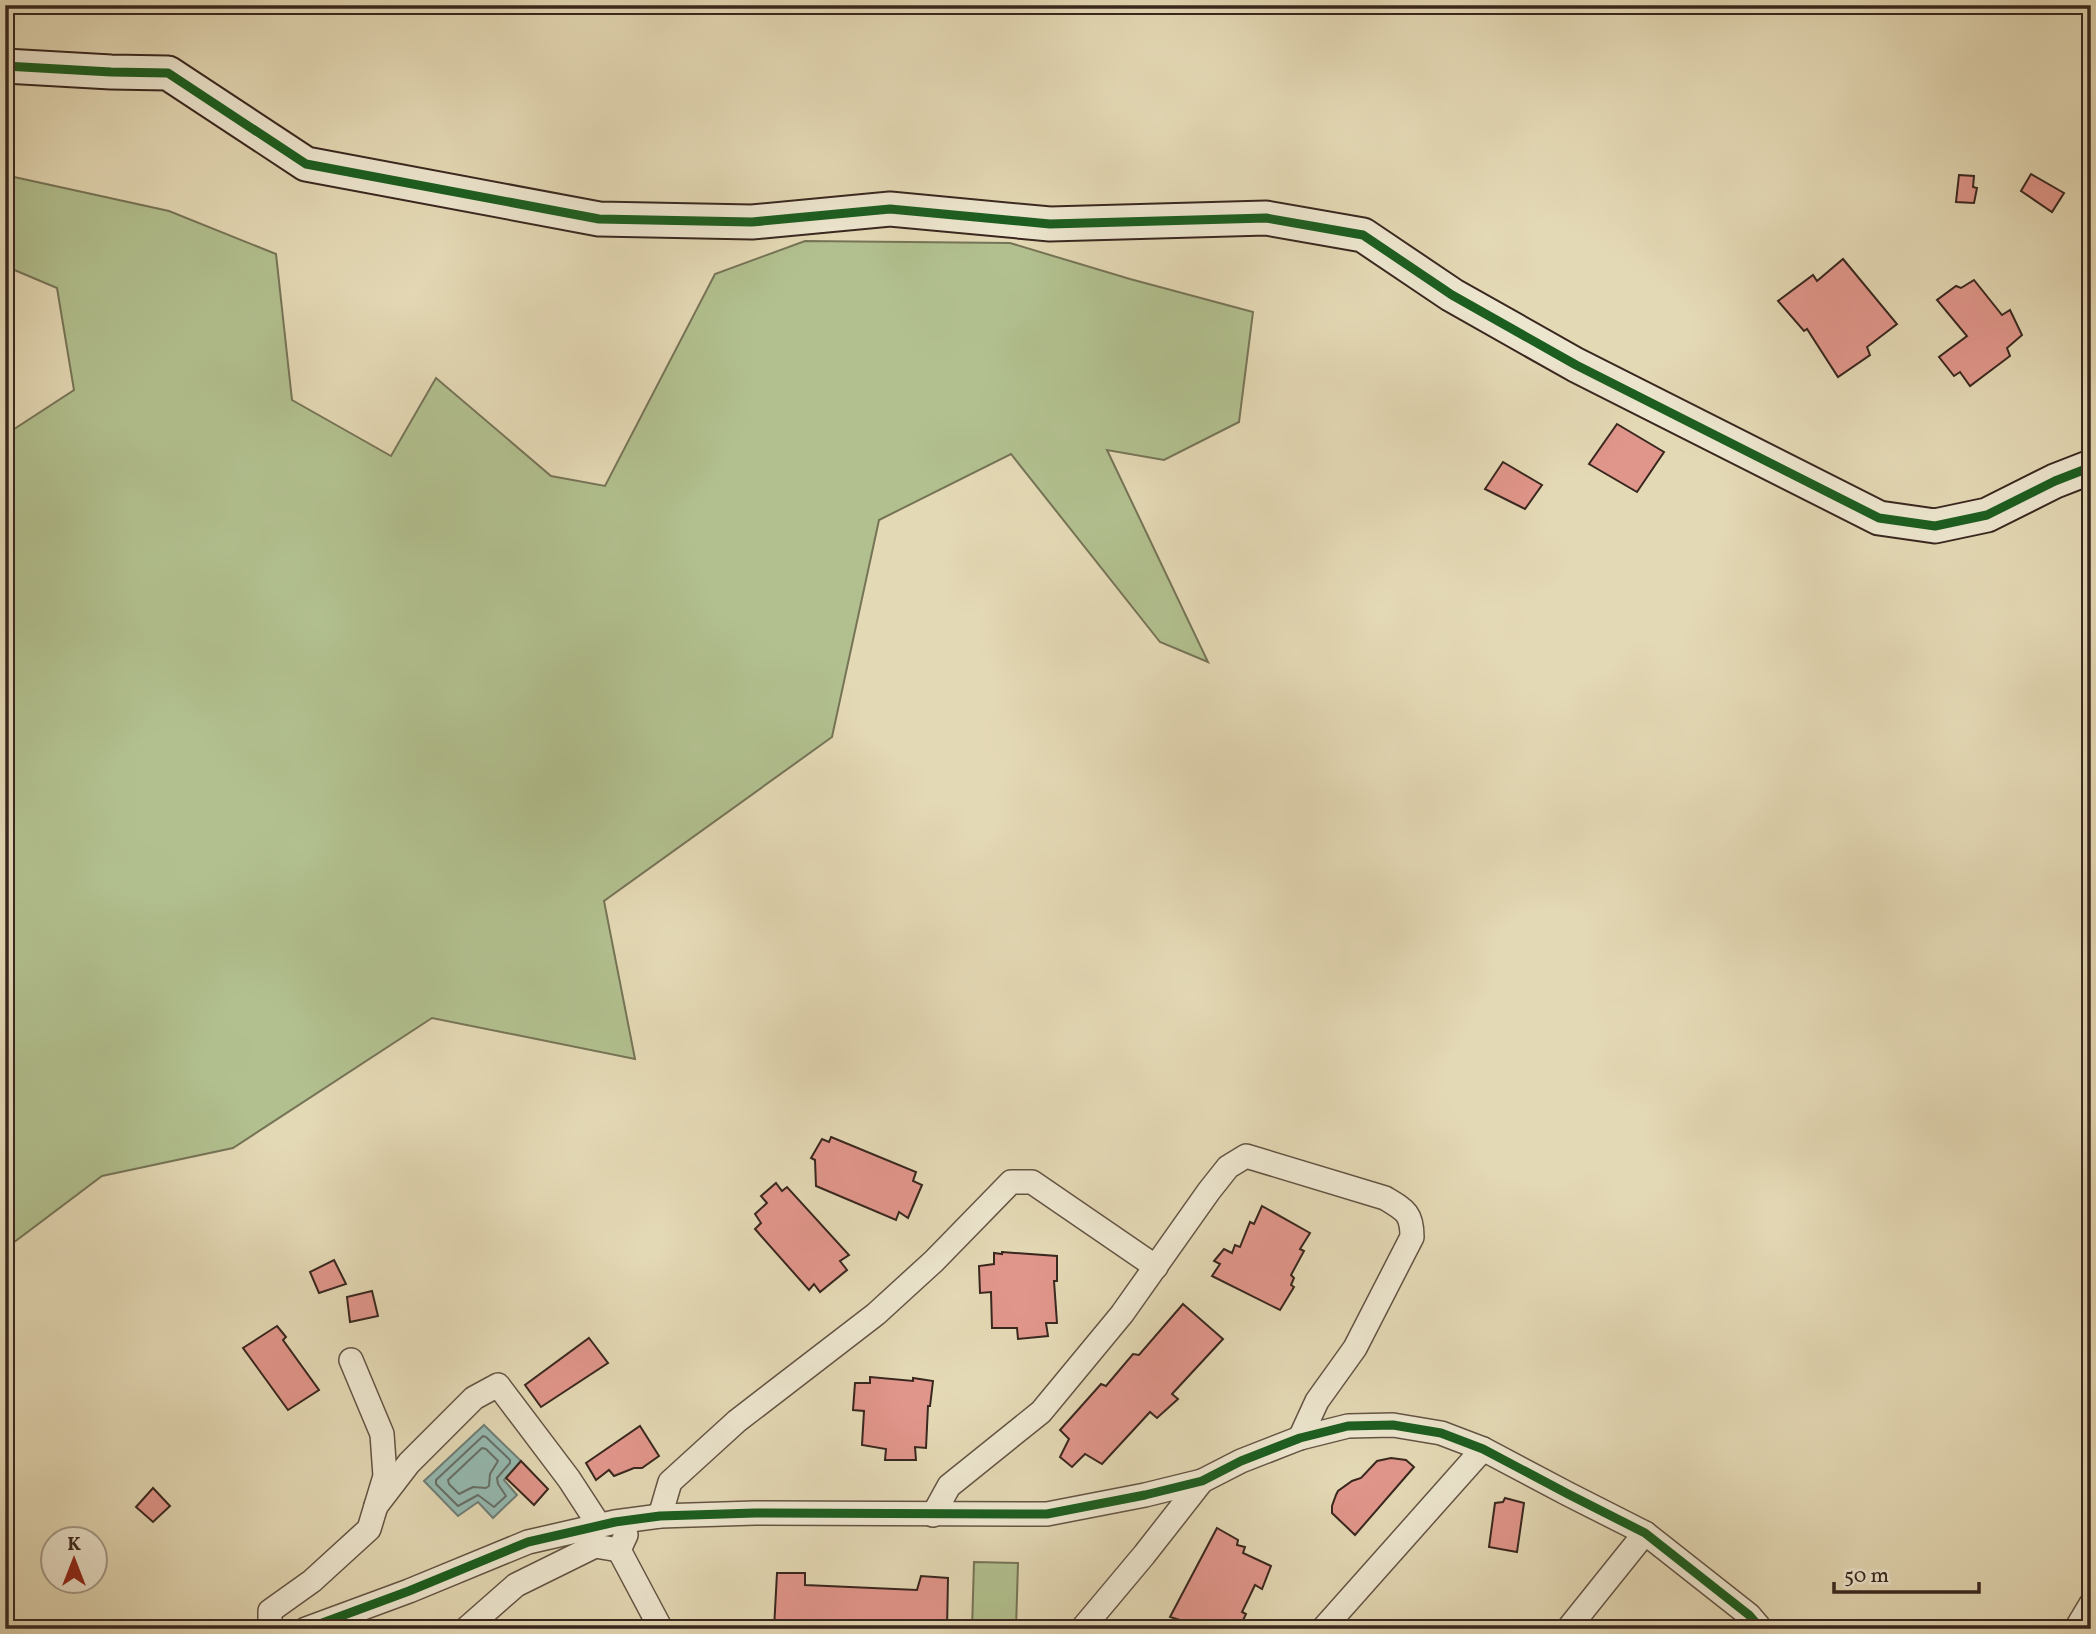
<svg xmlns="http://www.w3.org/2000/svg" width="2096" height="1634" font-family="Vollkorn,serif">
	<rect width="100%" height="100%" fill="#e4d9b5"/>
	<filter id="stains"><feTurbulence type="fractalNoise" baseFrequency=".00286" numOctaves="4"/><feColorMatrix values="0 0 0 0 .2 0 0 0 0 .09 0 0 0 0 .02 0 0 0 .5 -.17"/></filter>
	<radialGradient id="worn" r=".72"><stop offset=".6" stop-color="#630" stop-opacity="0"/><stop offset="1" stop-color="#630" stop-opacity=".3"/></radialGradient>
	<g fill="#b2c08f" stroke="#767457" stroke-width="2">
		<path d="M5,175L169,211L276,254L292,400L391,456L436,378L551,476L605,486L715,274L805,241L1010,243L1130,279L1253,312L1239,422L1164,460L1107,450L1208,662L1160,642L1011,454L879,520L832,737L604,901L635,1059L432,1018L233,1148L102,1176L5,1249V435L74,390L57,288L5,266Z"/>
		<path d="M974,1562L1018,1563L1016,1629H972Z"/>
	</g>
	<path fill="#95bab1" stroke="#707f77" stroke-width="2" d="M484,1425L521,1461L504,1480L517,1495L493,1518L478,1502L458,1516L424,1481Z"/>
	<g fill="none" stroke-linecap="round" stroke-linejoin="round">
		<g stroke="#677068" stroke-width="2">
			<path d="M483,1436L486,1437L510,1460V1463L497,1478L498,1484L506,1496L494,1507L478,1495L458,1506L436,1484V1480Z"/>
			<path d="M482,1448L486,1449L498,1461L490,1474L489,1486L486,1488L473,1487L459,1494L449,1484L448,1480Z"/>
		</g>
	</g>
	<g fill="#e1968b" stroke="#39271f" stroke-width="2">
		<path d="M2031,174L2064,193L2052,212L2021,191Z"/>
		<path d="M1959,175L1974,176L1973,187L1977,188L1974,203L1956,202Z"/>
		<path d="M1843,259L1897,324L1867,347L1870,355L1838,377L1807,329L1804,331L1778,301L1813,275L1817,281Z"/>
		<path d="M1974,280L2002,315L2010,310L2022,335L2007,348L2010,356L1970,386L1960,372L1954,376L1939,357L1967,336L1937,300L1956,286L1961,288Z"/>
		<path d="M1617,424L1664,452L1637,492L1589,464Z"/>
		<path d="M1503,462L1542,485L1525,509L1485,489Z"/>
		<path d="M831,1137L916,1172L913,1181L922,1185L908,1218L899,1212L896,1220L816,1186L815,1160L811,1158L822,1139L829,1142Z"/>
		<path d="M776,1183L782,1191L787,1187L849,1255L840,1261L847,1270L820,1292L814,1284L809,1290L755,1229L761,1223L755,1214L767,1203L761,1196Z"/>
		<path d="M1262,1206L1310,1233L1300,1249L1304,1251L1291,1275L1294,1278L1291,1285L1294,1287L1280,1310L1212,1276L1220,1264L1214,1261L1224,1249L1232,1253L1235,1245L1240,1247L1250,1222L1254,1224Z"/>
		<path d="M1002,1252L1057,1256V1281H1054L1057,1323H1046L1048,1336L1018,1339L1017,1328H992L991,1292L980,1293L979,1266L994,1264V1253L1002,1254Z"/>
		<path d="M334,1260L346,1284L319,1293L310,1272Z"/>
		<path d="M372,1291L378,1316L350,1322L347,1297Z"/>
		<path d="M1183,1304L1223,1339L1172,1394L1178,1399L1157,1418L1150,1412L1102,1464L1085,1454L1072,1467L1060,1457L1069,1439L1060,1430L1101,1384L1106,1386L1133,1354L1139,1355Z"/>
		<path d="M277,1326L286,1337L283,1340L319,1390L288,1410L243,1348Z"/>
		<path d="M589,1338L608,1363L541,1407L525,1385Z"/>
		<path d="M870,1377L913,1381V1378L933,1381L930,1406H928L926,1448L915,1447L916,1460H885L886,1449L862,1445L864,1411L853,1410L855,1383H870Z"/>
		<path d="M640,1426L659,1456L642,1468H634L614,1476L609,1470L596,1480L586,1463Z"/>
		<path d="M1391,1458L1406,1460L1414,1467L1355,1535L1332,1513V1506L1336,1495L1338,1491L1352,1481L1361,1478L1377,1461Z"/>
		<path d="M521,1461L548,1489L534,1505L506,1478Z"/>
		<path d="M153,1488L170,1506L153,1522L136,1507Z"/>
		<path d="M1505,1498L1524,1503L1517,1552L1489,1547L1495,1503L1503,1502Z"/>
		<path d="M1217,1528L1238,1540L1237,1545L1245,1547L1243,1553L1271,1566L1262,1589L1255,1585L1242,1612L1246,1614L1239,1629H1220L1210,1624L1207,1629H1181L1183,1621L1170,1617Z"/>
		<path d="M777,1573H805V1585L917,1590L921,1576L948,1578L947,1629H774Z"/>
	</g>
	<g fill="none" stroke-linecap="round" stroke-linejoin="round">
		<g stroke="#645444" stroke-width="26">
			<g id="street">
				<path d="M376,1506L409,1463L474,1398L498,1385L569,1479L599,1525"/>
				<path d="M933,1515L949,1486L1041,1412L1122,1314L1209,1191L1228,1167L1246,1156L1385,1198C1405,1210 1412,1213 1412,1237L1355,1348L1317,1401L1300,1438"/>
				<path d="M660,1516L670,1482L737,1421L876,1314L934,1261L1011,1182H1032L1156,1267"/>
				<path d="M626,1535L619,1550L661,1629"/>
				<path d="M271,1629L270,1628V1611L312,1581L369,1529L385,1476L382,1434L351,1360"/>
				<path d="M306,1629L409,1591L528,1542L615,1522L660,1516L755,1513L1047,1514L1145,1495L1202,1481L1241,1461L1300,1438L1348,1426L1393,1425L1441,1433L1483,1449L1568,1494L1645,1533L1749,1615L1761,1629"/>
				<path d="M466,1629L516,1585L595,1546L619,1550"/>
				<path d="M1082,1629L1144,1555L1202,1481"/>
				<path d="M1323,1629L1483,1449"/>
				<path d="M1568,1629L1645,1533"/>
				<path d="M2076,1629L2091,1604"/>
			</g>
		</g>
		<g stroke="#39271f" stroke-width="37">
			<path id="secondary" d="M5,66L111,72L168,73L306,164L599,219L752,222L890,209L1050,224L1266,218L1363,235L1452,295L1576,365L1879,518L1935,526L1987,515L2055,481L2091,467"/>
		</g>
		<use href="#street" stroke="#ede6cf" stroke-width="23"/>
		<use href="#secondary" stroke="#ede6cf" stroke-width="33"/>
		<g stroke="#ede6cf" stroke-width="13">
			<g id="cycleway">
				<path d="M5,66L111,72L168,73L306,164L599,219L752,222L890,209L1050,224L1266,218L1363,235L1452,295L1576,365L1879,518L1935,526L1987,515L2055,481L2091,467"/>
				<path d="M306,1629L409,1591L528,1542L615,1522L660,1516L755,1513L1047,1514L1145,1495L1202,1481L1241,1461L1300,1438L1348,1426L1393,1425L1441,1433L1483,1449L1568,1494L1645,1533L1749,1615L1761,1629"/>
			</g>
		</g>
		<use href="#cycleway" stroke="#1b5e20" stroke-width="9"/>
	</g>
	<rect width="2096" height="1634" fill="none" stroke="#e4d9b5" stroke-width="28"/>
	<rect x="7" y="7" width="2082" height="1620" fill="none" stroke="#39271f" stroke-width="3.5"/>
	<rect x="14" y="14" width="2068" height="1606" fill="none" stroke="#39271f" stroke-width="2"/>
	<g transform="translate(74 1560)"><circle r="33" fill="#ede6cf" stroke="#a59a89" stroke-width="2"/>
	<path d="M0-5L12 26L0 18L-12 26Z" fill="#8f2418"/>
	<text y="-10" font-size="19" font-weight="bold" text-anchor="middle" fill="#39271f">K</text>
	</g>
	<path d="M1834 1582v10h145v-10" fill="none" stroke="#39271f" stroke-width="3.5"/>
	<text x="1844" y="1582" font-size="21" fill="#39271f" stroke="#ede6cf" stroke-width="5" paint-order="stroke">50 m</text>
	<rect width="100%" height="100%" filter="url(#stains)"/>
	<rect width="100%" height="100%" fill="url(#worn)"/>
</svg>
